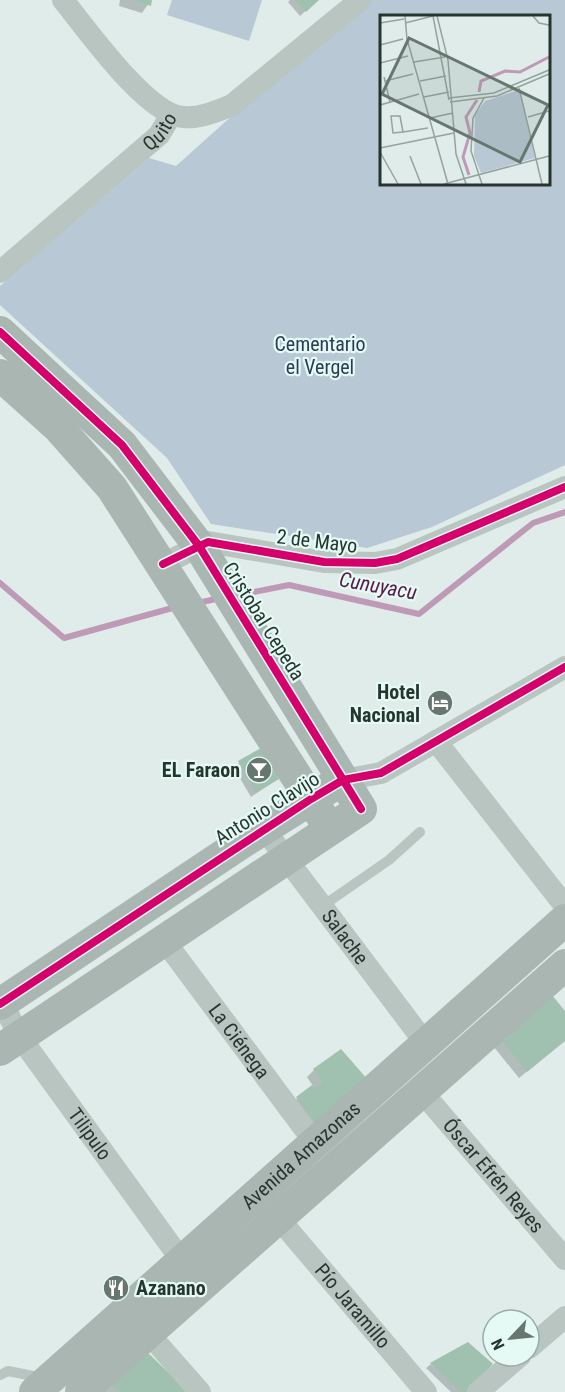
<svg xmlns="http://www.w3.org/2000/svg" width="565" height="1392" font-family="'Roboto Condensed',sans-serif">
	<rect width="100%" height="100%" fill="#dfece9"/>
	<g fill="#b8c8d4" fill-rule="evenodd">
		<path d="M172,0H262L249,41L167,15Z"/>
		<path d="M361,0H565V465L432,527L367,548L211,524L167,458L0,305V286L149,158L176,166ZM382,16H548V183H382Z"/>
	</g>
	<g fill="#0003">
		<path d="M120,0H151L142,13L119,6Z"/>
		<path d="M290,0H317L300,16L288,2Z"/>
		<path d="M239,763L277,779L251,797L234,768Z"/>
		<path d="M565,1014V1040L519,1078L493,1046L501,1039Z"/>
		<path d="M314,1070L344,1099L307,1130L289,1105L313,1086L307,1077Z"/>
		<path d="M143,1350L183,1392H104Z"/>
		<path d="M431,1364L465,1392H451L426,1368Z"/>
	</g>
	<g fill="none" stroke-linecap="round" stroke-linejoin="round">
		<g stroke="#be9ab7" stroke-width="6">
			<path d="M0,583L64,638L176,607"/>
			<path d="M239,595L289,585L419,614L533,523L565,512"/>
			<path d="M198,603L220,598"/>
		</g>
	</g>
	<g fill="#a0c1b0">
		<path d="M133,0H152L151,6Z"/>
		<path d="M295,0H319L306,12Z"/>
		<path d="M261,748L279,779L256,793L238,761Z"/>
		<path d="M552,995L565,1011V1041L527,1072L500,1038Z"/>
		<path d="M341,1049L368,1080L315,1124L296,1097L312,1085L315,1088L323,1082L313,1069Z"/>
		<path d="M468,1342L493,1364L467,1392H461L430,1363Z"/>
		<path d="M143,1348L172,1376L186,1392H120L110,1382Z"/>
	</g>
	<g fill="none" stroke-linecap="round" stroke-linejoin="round">
		<g stroke="#b8c5c1" stroke-width="10">
			<path d="M321,907L389,860L420,832"/>
			<path d="M0,1375L8,1371L43,1378"/>
		</g>
		<g stroke="#b8c5c1" stroke-width="22">
			<path d="M63,0C86,28 147,115 183,117C199,119 217,111 232,105L360,0"/>
			<path id="s1" d="M0,272L159,135L171,115"/>
			<path d="M163,564L208,542L324,562L375,563L397,559L565,487"/>
			<path d="M436,741L565,906"/>
			<path d="M343,780L381,773L565,667"/>
			<path id="s2" d="M264,829L426,1044"/>
			<path id="s3" d="M164,940L315,1143"/>
			<path id="s4" d="M2,1003L20,1037L182,1261"/>
			<path id="s5" d="M422,1092L565,1259"/>
			<path id="s6" d="M279,1219L426,1392"/>
			<path d="M148,1333L200,1392"/>
			<path d="M529,1348L565,1317"/>
			<path d="M478,1392L520,1356"/>
		</g>
		<g stroke="#a9b6b1" stroke-width="32">
			<path d="M0,332L122,445L199,546L361,809L0,1050"/>
			<path d="M0,375L57,426L112,488L330,829"/>
			<path d="M0,1004L240,844L329,788"/>
			<path id="s7" d="M35,1392L565,920"/>
			<path d="M81,1392L565,965"/>
		</g>
		<g stroke="#e5faf5" stroke-width="11">
			<g id="cycleway">
				<path d="M0,332L122,445L199,546L361,809"/>
				<path d="M163,564L208,542L324,562L375,563L397,559L565,487"/>
				<path d="M0,1004L311,799L343,780L381,773L565,667"/>
			</g>
		</g>
		<use href="#cycleway" stroke="#d6006c" stroke-width="8"/>
	</g>
	<defs>
		<g id="hotel-disc" transform="scale(1.35)"><circle r="9.5" fill="#67766f" stroke="#e5faf5"/><path d="M-6-4.5h1.5V1H6V5H4.5V3h-9V5H-6ZM-4 0a1.8 1.8 0 1 1 3.6 0ZM.5 0V-2.5h3Q6-2.5 6 0Z" fill="#fff"/></g>
		<g id="bar-disc" transform="scale(1.35)"><circle r="9.5" fill="#67766f" stroke="#e5faf5"/><path d="M-6-5H6L.8 .8V4.5H3.5V6h-7V4.5H-.8V.8Z" fill="#fff"/></g>
		<g id="restaurant-disc" transform="scale(1.35)"><circle r="9.5" fill="#67766f" stroke="#e5faf5"/><path d="M-5-6h1v4h1v-4h1v4h1v-4h1v5L-1.5 .5V6h-2V.5L-5-1ZM5-6V6H3V1.5H1.5Q1.5-4 5-6Z" fill="#fff"/></g>
	</defs>
	<g fill-rule="evenodd">
		<use href="#hotel-disc" x="440" y="703"/>
		<use href="#bar-disc" x="259" y="770"/>
		<use href="#restaurant-disc" x="116" y="1288"/>
	</g>
	<g text-anchor="middle" dominant-baseline="central" stroke-width="4.5" stroke-linejoin="round" paint-order="stroke">
		<g font-size="20" fill="#26362e" stroke="#e5faf5">
			<text stroke="none"><textPath href="#s1" startOffset="213">Quito</textPath></text>
			<text transform="translate(317 541) rotate(7)">2 de Mayo</text>
			<text transform="translate(264 621) rotate(58)">Cristobal Cepeda</text>
			<text transform="translate(267 808) rotate(-32)">Antonio Clavijo</text>
			<text stroke="none"><textPath href="#s2" startOffset="135">Salache</textPath></text>
			<text stroke="none"><textPath href="#s3" startOffset="126">La Ciénega</textPath></text>
			<text stroke="none"><textPath href="#s4" startOffset="158">Tilipulo</textPath></text>
			<text stroke="none"><textPath href="#s7" startOffset="356">Avenida Amazonas</textPath></text>
			<text stroke="none"><textPath href="#s5" startOffset="110">Óscar Efrén Reyes</textPath></text>
			<text stroke="none"><textPath href="#s6" startOffset="114">Pío Jaramillo</textPath></text>
		</g>
		<g font-size="20" fill="#293c55" stroke="#e5faf5">
			<text x="320" y="344">Cementario<tspan x="320" dy="23">el Vergel</tspan></text>
		</g>
		<g font-size="20" font-weight="bold" fill="#26362e" stroke="#e5faf5" text-anchor="end">
			<text x="420" y="692">Hotel<tspan x="420" dy="23">Nacional</tspan></text>
			<text x="240" y="770">EL Faraon</text>
			<text x="136" y="1288" text-anchor="start">Azanano</text>
		</g>
		<g font-size="21" font-style="italic" fill="#591a48" stroke="#e5faf5">
			<text transform="translate(378 586) rotate(10)">Cunuyacu</text>
		</g>
	</g>
	<g transform="translate(380 15)">
		<rect width="170" height="170" fill="#dfece9"/>
		<path d="M139,75L155,143L101,158L94,141L95,100L105,86Z" fill="#b8c8d4"/>
		<path fill="none" stroke="#be9ab7" stroke-width="3" d="M99,77L101,66L125,56L140,57L169,42M89,160L83,142L90,118L86,102L97,85"/>
		<path fill="none" stroke="#95a39e" stroke-width="1.5" d="M25,1L27,24L68,169M53,1L69,85M57,1L68,45L76,139L86,169M153,1L159,8L169,10M0,8L24,4M25,8L53,1M0,30L23,24M34,47L65,42M0,48L28,41M4,62L10,87M5,66L33,59M40,66L66,61M139,73L162,169M44,82L69,77M69,83L114,78L169,55M70,87L117,81L169,59M0,90L39,79M148,102L169,96M50,103L73,98M23,117L20,101H11L13,118L23,117L48,113M0,133L74,118M0,137L18,169M30,141L41,169M64,169L169,141M102,169L91,136L93,103L104,83"/>
		<path fill="#67766f" fill-opacity="0.15" stroke="#67766f" stroke-width="3" d="M29,23L168,90L140,147L2,79Z"/>
		<rect width="170" height="170" fill="none" stroke="#26362e" stroke-width="3"/>
	</g>
	<g transform="translate(511 1338) rotate(244)"><circle r="28" fill="#e5faf5" stroke="#99aca5" stroke-width="1.5"/>
	<path d="M0-4.5L10 22L0 15L-10 22Z" fill="#67766f"/>
	<text y="-9" font-size="16" font-weight="bold" text-anchor="middle" fill="#26362e">N</text>
	</g>
</svg>
